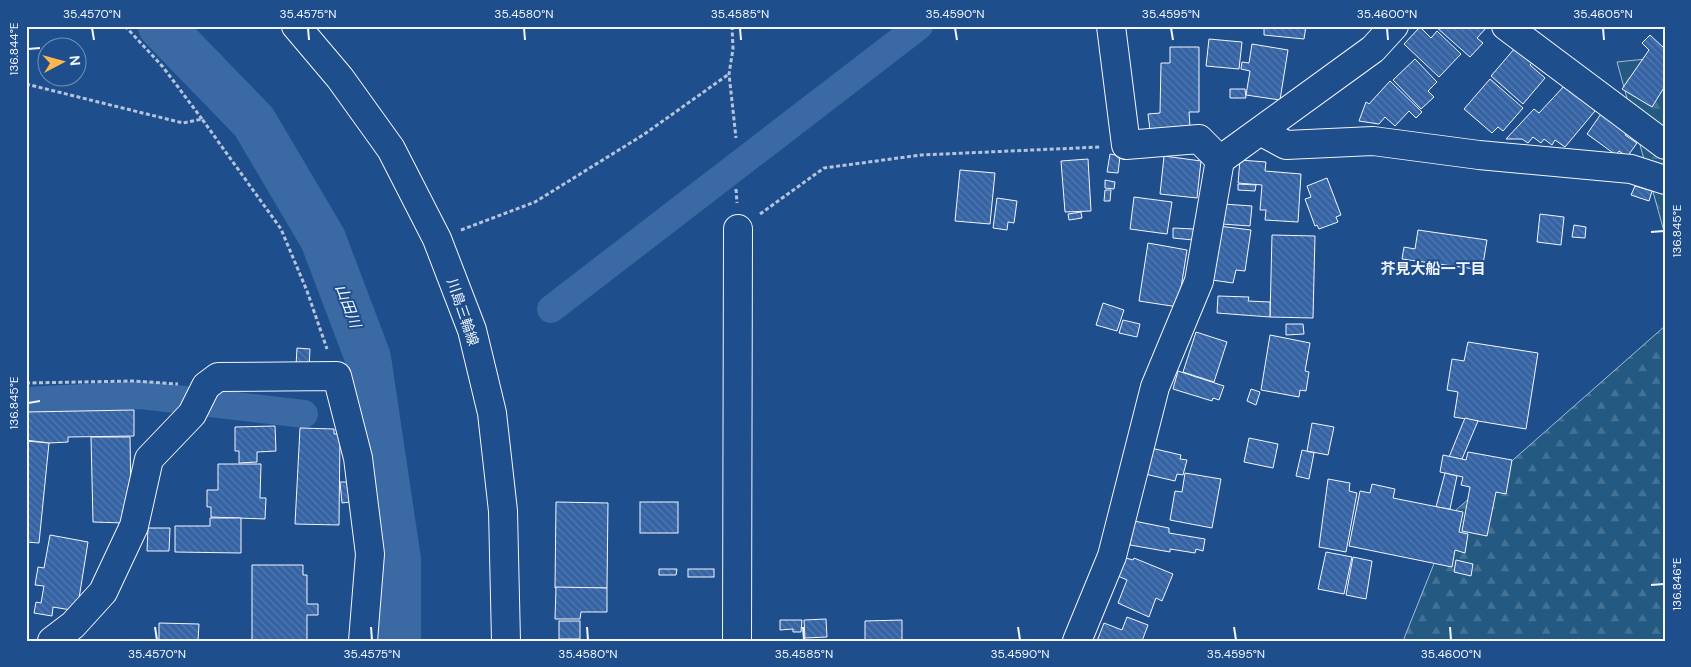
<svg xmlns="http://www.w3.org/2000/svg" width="1691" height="667" font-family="'DM Sans','Noto Sans JP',sans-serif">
	<defs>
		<pattern id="forest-firs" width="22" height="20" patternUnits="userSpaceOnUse" patternTransform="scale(1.25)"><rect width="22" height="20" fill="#245a82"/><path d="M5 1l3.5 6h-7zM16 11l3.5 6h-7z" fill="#447295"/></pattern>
		<pattern id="building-back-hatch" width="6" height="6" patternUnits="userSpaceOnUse" patternTransform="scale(1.25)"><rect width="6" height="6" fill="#3563a3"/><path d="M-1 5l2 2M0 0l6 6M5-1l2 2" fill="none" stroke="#537ab1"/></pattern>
	</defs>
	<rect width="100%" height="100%" fill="#1f4e8c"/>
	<g fill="url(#forest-firs)" stroke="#a8bbd7">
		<path d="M1665,57V235L1617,62Z"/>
		<path d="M1665,326V641H1403L1455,511Z"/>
	</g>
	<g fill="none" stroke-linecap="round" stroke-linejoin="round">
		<g stroke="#3b69a3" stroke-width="28">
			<path d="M551,309L919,26"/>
			<path d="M26,401L141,395L304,414"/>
		</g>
		<path stroke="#3b69a3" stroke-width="46" d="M161,26L254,122L323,239L368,358L398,560V641"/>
	</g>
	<g fill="url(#building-back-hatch)" stroke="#f2f6ff">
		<path d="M1264,26H1306L1304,39L1264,35Z"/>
		<path d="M1435,26H1486L1487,27L1477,38L1483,43L1470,57Z"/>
		<path d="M1420,27L1431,38L1437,31L1461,54L1439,77L1404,44Z"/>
		<path d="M1650,35L1665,49V86L1652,107L1622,89L1649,50L1642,43Z"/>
		<path d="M1209,39L1242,42L1239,69L1206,66Z"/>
		<path d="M1252,44L1288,50L1280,100L1246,95L1250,71L1241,69L1242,62L1249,63Z"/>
		<path d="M1170,47H1199V112H1189L1190,126L1150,130L1148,114L1160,113L1161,63H1170Z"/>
		<path d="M1515,48L1532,63L1530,65L1545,78L1523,104L1491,76Z"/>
		<path d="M1415,59L1437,82L1428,91L1434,97L1421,109L1393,80Z"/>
		<path d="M1490,79L1523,108L1503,131L1498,127L1492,133L1464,109Z"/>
		<path d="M1390,81L1422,112L1416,118L1409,111L1395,126L1385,117L1379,124L1359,121L1366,102L1369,104Z"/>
		<path d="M1566,84L1595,111L1565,147L1555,140L1552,145L1544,139L1541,143L1533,137L1528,143L1522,139H1506L1534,109L1539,113Z"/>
		<path d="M1230,89H1245L1246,98H1230Z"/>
		<path d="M1603,111L1629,130L1625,135L1637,143L1627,157L1619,151L1616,155L1587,134Z"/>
		<path d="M1110,154L1120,156L1118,173L1107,172Z"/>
		<path d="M1164,156L1201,161L1197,198L1160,194Z"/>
		<path d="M1088,159L1091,211L1065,212L1061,161Z"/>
		<path d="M1240,160L1266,162L1265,171L1301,174L1298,222L1265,220L1266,210H1260L1262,185L1238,183Z"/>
		<path d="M960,170L995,173L990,224L955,221Z"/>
		<path d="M1327,178L1341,215L1336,217L1338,222L1319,229L1317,225L1315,226L1305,199L1311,197L1307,186Z"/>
		<path d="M1105,180L1115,182L1114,189L1105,188Z"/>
		<path d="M1238,184L1256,185L1255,191L1238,190Z"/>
		<path d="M1635,186L1652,191L1649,201L1631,195Z"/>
		<path d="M1105,190H1111L1110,201H1104Z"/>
		<path d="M1134,197L1172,202L1167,234L1130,229Z"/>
		<path d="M997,198L1017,201L1014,223L1008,222L1007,230L993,228Z"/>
		<path d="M1223,204L1252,206L1250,226L1222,224Z"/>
		<path d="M1081,212L1082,218L1069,220L1068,214Z"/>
		<path d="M1540,214L1564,217L1561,245L1537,242Z"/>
		<path d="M1574,225L1586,227L1585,238L1572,237Z"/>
		<path d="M1219,226L1251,230L1245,271L1236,270L1233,283L1212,280Z"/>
		<path d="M1173,228L1194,229L1193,240L1173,238Z"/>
		<path d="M1418,230L1487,240L1482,270L1402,259L1404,247L1415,249Z"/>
		<path d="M1272,235L1315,236L1313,318L1270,317Z"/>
		<path d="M1148,243L1187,250L1178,307L1139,301Z"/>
		<path d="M1218,296L1249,297L1248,301L1270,302V317L1217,313Z"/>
		<path d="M1103,303L1124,310L1117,331L1096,325Z"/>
		<path d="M1123,320L1140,324L1137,337L1119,333Z"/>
		<path d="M1286,324H1303L1304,334L1286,335Z"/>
		<path d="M1196,332L1227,342L1214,382L1183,372Z"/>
		<path d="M1270,335L1310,343L1305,371L1309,372L1306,391L1300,390L1299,397L1261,390Z"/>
		<path d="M1468,342L1538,353L1526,429L1454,417L1458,392L1447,390L1452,359L1464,361Z"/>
		<path d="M297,348L310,349L309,367L296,366Z"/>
		<path d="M1178,371L1224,386L1219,400L1213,398L1212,401L1173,389Z"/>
		<path d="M1251,389L1260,392L1256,405L1247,401Z"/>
		<path d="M134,410V436L68,437V442L49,443L26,440V412Z"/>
		<path d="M1465,418L1478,421L1462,459L1449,457Z"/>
		<path d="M1312,423L1334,427L1328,455L1307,451Z"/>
		<path d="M275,426L276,451L257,452V462L239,463V451H235V427Z"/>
		<path d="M300,428L334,429V434H340L339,525L295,524Z"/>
		<path d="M91,437H130L131,498L124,523L93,522Z"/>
		<path d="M1249,438L1278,444L1273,468L1244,462Z"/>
		<path d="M26,441L49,443L39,543L26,542Z"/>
		<path d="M1151,448L1181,455L1180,459L1187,460L1183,475L1177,474L1175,481L1145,474Z"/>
		<path d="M1302,450L1314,453L1309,479L1296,476Z"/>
		<path d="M1468,452L1512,460L1506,494L1496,492L1487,536L1462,531L1470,487L1461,485L1463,477L1440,472L1443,455L1466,460Z"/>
		<path d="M218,464H261L260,498H266L265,519L211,517V507H207V490H218Z"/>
		<path d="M1185,473L1221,479L1212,528L1170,520L1175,491L1182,492Z"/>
		<path d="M1445,473L1457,476L1450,509L1436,507Z"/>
		<path d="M1328,479L1350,483L1349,491L1357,493L1346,552L1319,547Z"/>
		<path d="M340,482H347L350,502L342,503Z"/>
		<path d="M1372,484L1395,489L1393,498L1463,512L1459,532L1468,534L1465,553L1455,550L1452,567L1349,546L1360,491L1370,493Z"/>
		<path d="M556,502L608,503L607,588H555Z"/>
		<rect x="640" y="502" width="38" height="31"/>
		<path d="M210,518H241V553L175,552V526H210Z"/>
		<path d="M1134,521L1169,528V533L1205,539L1203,551L1196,549L1195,553L1170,549V552L1130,545Z"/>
		<path d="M148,528H170L169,551H147Z"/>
		<path d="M50,535L88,542L77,611L53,607L52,616L34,613L36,602L41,603L44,586L35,585L38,567L44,568Z"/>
		<path d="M1326,552L1352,557L1344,594L1318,589Z"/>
		<path d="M1353,557L1372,561L1366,599L1346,595Z"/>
		<path d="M1126,558L1133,560L1134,558L1173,574L1162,601L1156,598L1149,617L1118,603L1127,580L1118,576Z"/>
		<path d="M1456,560L1473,564L1471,576L1454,572Z"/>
		<path d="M252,565H303V575H307V604H318V615H307V641H252Z"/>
		<path d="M659,569H677L676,575H659Z"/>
		<rect x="688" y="569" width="26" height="8"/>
		<path d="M556,587L607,588V612H581L580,619H555Z"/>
		<path d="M1127,617L1148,625L1142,641H1097L1104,623L1122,630Z"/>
		<path d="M826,619L827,637L805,638L804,620Z"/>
		<path d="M780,620H802L801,632H793V629L780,630Z"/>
		<path d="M902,620V641H865V621Z"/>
		<rect x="559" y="621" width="21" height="18"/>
		<path d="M159,623L199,624L198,641H159Z"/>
	</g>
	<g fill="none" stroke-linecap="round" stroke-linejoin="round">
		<g stroke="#f2f6ff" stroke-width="30">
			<g id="minor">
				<path d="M1111,26L1126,145L1199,139L1220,160"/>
				<path d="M1506,26L1665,145"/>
				<path d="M1262,132L1286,145L1373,141L1479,155L1631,169L1665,180"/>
				<path d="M52,641L73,625L103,592L134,526L149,459L192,414L206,386L218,377L337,376L358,458L370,554L363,641"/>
				<path d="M737,641L738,229"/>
				<path d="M1077,641L1112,556L1155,387L1199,281L1220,160L1373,49L1394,26"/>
			</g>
		</g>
		<g stroke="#f2f6ff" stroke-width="30">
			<path id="major" d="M296,26L340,78L391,149L437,239L472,330L492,413L503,511L506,641"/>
		</g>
		<g stroke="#b3c4dc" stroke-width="3" stroke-dasharray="4 2.5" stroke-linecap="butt">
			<path d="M125,26L163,67L202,119"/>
			<path d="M732,26L733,49L729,74L736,138"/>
			<path d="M26,84L183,123L202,119L281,229L307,291L327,349"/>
			<path d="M736,189L737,203"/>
			<path d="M760,214L824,168L921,155L1100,147"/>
			<path d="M461,230L535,202L643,135L729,74"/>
			<path d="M26,383L134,381L178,384"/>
		</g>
		<use href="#minor" stroke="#1f4e8c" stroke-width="28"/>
		<use href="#major" stroke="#1f4e8c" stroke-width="28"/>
	</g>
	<path fill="none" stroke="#f2f6ff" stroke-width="2" d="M92,28L94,40M308,28L309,40M524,28L525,40M740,28L741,40M955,28L957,40M1171,28L1173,40M1387,28L1388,40M1603,28L1604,40M28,49L40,48M1651,232L1664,231M28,403L40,401M1651,585L1664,584M155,627L157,640M371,627L372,640M587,627L588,640M803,627L804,640M1018,627L1020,640M1234,627L1236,640M1450,627L1451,640"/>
	<g text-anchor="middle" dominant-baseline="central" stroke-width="4" stroke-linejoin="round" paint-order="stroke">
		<g font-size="14" fill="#f2f6ff" stroke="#1f4e8c">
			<text transform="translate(463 312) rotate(71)">川島三輪線</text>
		</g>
		<g font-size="15" font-weight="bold" fill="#f2f6ff" stroke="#1f4e8c">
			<text x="1433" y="269">芥見大船一丁目</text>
		</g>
		<g font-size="15" font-style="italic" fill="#f2f6ff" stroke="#1f4e8c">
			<text transform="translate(348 306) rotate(69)">山田川</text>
		</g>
	</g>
	<rect width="1691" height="667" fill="none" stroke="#1f4e8c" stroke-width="55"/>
	<g transform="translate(62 62) rotate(84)"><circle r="24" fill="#1f4e8c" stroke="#7391ba"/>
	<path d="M0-4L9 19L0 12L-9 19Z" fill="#ffb74d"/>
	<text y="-8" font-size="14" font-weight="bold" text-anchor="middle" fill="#f2f6ff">N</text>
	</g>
	<rect x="28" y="28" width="1636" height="612" fill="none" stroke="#f2f6ff" stroke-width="2"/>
	<g font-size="12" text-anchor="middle" fill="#f2f6ff">
		<text x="92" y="18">35.4570°N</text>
		<text x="308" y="18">35.4575°N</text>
		<text x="524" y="18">35.4580°N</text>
		<text x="740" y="18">35.4585°N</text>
		<text x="955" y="18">35.4590°N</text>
		<text x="1171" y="18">35.4595°N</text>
		<text x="1387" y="18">35.4600°N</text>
		<text x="1603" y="18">35.4605°N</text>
		<text transform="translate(14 49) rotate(-90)" y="4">136.844°E</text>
		<text transform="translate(1677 231) rotate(-90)" y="4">136.845°E</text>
		<text transform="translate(14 403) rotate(-90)" y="4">136.845°E</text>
		<text transform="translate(1677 584) rotate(-90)" y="4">136.846°E</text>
		<text x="157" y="658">35.4570°N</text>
		<text x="372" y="658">35.4575°N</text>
		<text x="588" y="658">35.4580°N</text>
		<text x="804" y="658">35.4585°N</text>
		<text x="1020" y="658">35.4590°N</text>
		<text x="1236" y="658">35.4595°N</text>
		<text x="1451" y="658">35.4600°N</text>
	</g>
</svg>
